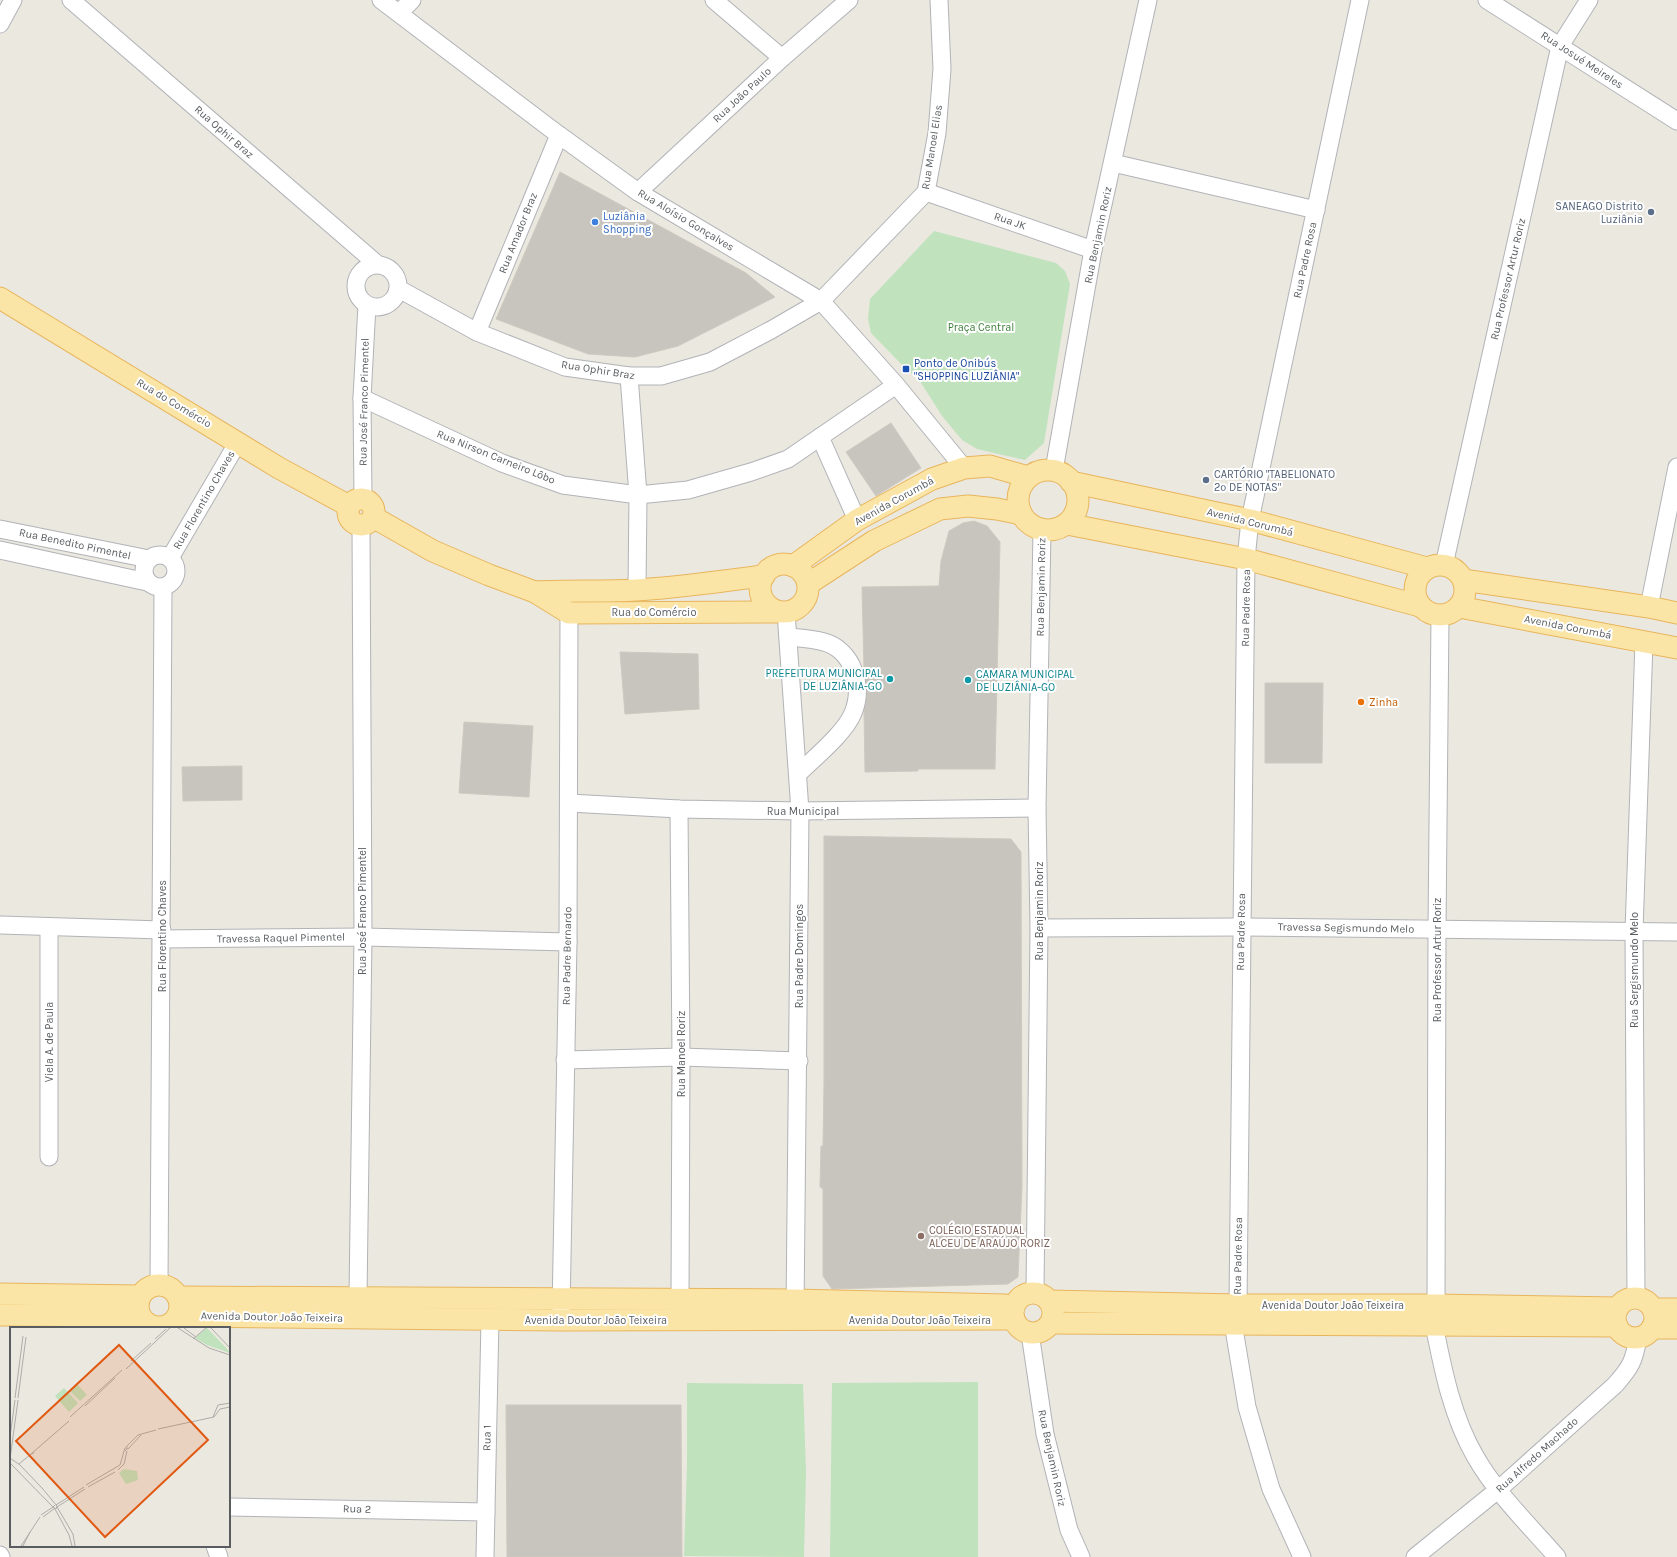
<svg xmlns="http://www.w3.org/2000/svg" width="1677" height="1557" font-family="Karla,sans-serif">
	<rect width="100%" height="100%" fill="#ebe8e0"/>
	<g fill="#c0e2bd">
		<path d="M934,231L1056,263L1065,271L1070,284L1044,443L1025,460L977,449L962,440L942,416L918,378L906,369L871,333L868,319L870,299Z"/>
		<path d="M978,1382V1557H830L832,1383Z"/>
		<path d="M687,1383L803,1384L806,1472L804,1557L684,1556L687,1465Z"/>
	</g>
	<g fill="#c8c5bf" stroke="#cfc9bf">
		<path d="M560,172L746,273L775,297L678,346L635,357L588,354L496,319Z"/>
		<path d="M891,423L921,468L876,496L846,452Z"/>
		<path d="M974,521L987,526L1000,542L995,769H918V771L865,772L864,710L867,691L864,669L862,587L939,586L941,561L949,531L963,523Z"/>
		<path d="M620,652L698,654L699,709L625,714Z"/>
		<path d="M1265,683H1323L1322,763H1265Z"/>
		<path d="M464,722L533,726L529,797L459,793Z"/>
		<path d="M242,766V800L183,801L182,767Z"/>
		<path d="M824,836L1011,839L1021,852L1022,1186L1018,1277L1008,1284L832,1289L823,1276V1189L820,1187L821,1146H823L824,1083Z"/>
		<path d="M506,1405H681L682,1557H507Z"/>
	</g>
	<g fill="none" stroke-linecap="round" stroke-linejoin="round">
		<g stroke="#b1b3b7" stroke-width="19">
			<g id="minor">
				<path d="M71,0L377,264"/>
				<path d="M381,0L559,135L638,192L821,301L896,385L964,468"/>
				<path d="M714,0L782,58"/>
				<path d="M1487,0L1677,121"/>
				<path d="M399,13L412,0"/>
				<path d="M0,24L13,0"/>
				<path d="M1113,163L1316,210"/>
				<path d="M638,192L782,58L849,0"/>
				<path d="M926,192L1093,250"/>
				<circle cx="377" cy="286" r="21"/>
				<path d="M399,289L477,332L565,367L629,376H661L710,362L771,330L821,301L926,192L937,133L942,69L939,0"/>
				<path d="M477,332L559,135"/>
				<path d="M629,376L638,495L637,590"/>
				<path d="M362,398L502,463L563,485L638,495L688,490L751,472L788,459L896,385"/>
				<path d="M820,437L857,520"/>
				<path d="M1054,470L1093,250L1148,0"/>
				<path d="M363,499L362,398L367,305"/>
				<path d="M0,529L149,559"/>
				<path d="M0,550L147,582"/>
				<circle cx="160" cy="571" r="16"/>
				<path d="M170,558L238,442"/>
				<path d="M1444,565L1560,46L1589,0"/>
				<path d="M1649,607L1677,467"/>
				<path d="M786,612L800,811L795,1312"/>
				<path d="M788,637C799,638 813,639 824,642C853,650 864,686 853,713C845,733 814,758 798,774"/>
				<path d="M569,803L679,809L800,811L1037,808"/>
				<path d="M679,809L681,1057L680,1299"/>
				<path d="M0,925L162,930"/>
				<path d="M1039,928L1241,927L1677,932"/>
				<path d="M162,939L363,937L568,942"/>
				<path d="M565,1060L681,1057L799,1061"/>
				<path d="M49,1157V927"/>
				<path d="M159,1285L163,588"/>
				<path d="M1035,1292L1039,928L1037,808L1042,530"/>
				<path d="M358,1297L363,937L361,525"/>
				<path d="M1636,1298L1634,931L1644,642"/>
				<path d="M1238,1305L1246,559L1250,520L1360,0"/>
				<path d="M1436,1305L1437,929L1440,615"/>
				<path d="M561,1311L568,942L569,613"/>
				<path d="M1233,1323L1247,1407L1271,1489L1302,1557"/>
				<path d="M1434,1325C1443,1370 1452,1416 1475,1456C1496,1493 1529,1525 1557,1557"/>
				<path d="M161,1327V1328"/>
				<path d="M1030,1333L1045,1434L1069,1530L1081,1557"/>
				<path d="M229,1507L486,1512"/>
				<path d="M215,1546L219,1557"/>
				<path d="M0,1555L1,1557"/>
				<path d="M485,1557L490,1320"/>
				<path d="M1415,1557L1499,1489L1615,1385C1631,1367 1634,1361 1638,1338"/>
			</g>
		</g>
		<g stroke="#e8b55c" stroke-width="23">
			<g id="major">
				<path d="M0,298L279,468L349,506"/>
				<circle cx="1048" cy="500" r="30"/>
				<path d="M1071,482L1250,520L1427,568"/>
				<circle cx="361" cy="512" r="13"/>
				<path d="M373,517L433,551L489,575L535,592L569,613L778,612"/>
				<path d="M1067,524L1246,559L1420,606"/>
				<circle cx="784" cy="588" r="24"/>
				<circle cx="1440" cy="590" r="25"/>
				<path d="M793,566L857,520L932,479L964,468L990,466L1028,477"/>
				<path d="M1463,580L1649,607L1677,613"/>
				<path d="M808,584L874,541L940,509L968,506L997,509L1021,514"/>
				<path d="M535,592C569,590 602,592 636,590C678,588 721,581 764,576"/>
				<path d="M1459,607L1677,648"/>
				<circle cx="159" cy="1306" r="21"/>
				<circle cx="1033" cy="1313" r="20"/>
				<path d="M0,1294L139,1296"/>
				<path d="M178,1297L794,1300L1005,1305"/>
				<circle cx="1635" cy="1318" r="20"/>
				<path d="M1049,1301L1238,1305H1436L1618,1308"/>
				<path d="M1653,1309H1677"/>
				<path d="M0,1315L140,1316"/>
				<path d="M178,1316L561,1320L1014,1319"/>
				<path d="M1051,1323L1617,1326"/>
				<path d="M1652,1328H1677"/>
			</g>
		</g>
		<use href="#minor" stroke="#fff" stroke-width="17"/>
		<use href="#major" stroke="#fae5a6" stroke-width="21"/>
	</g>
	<g fill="#5c6f8a" stroke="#fff" stroke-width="1.5">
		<circle cx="1651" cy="212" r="4"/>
		<circle cx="1206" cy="480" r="4"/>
	</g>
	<circle fill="#3f7fe0" stroke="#fff" stroke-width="1.5" cx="595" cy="222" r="4"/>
	<rect fill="#1a4fb4" stroke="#fff" stroke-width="1.5" x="902" y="365" width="8" height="8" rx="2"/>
	<g fill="#0f9aa8" stroke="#fff" stroke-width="1.5">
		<circle cx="890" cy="679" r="4"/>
		<circle cx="968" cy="680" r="4"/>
	</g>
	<circle fill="#e8710a" stroke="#fff" stroke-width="1.5" cx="1361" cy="702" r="4"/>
	<circle fill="#8d6e63" stroke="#fff" stroke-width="1.5" cx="921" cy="1236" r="4"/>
	<g text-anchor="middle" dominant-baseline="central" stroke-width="4" stroke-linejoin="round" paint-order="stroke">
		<g font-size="11" fill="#595d60" stroke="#fff">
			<text transform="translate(1582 60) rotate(33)">Rua Josué Meireles</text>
			<text transform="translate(742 95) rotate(-43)">Rua João Paulo</text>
			<text transform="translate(224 132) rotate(41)">Rua Ophir Braz</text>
			<text transform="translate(932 147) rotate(-81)">Rua Manoel Elias</text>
			<text transform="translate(686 220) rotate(31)">Rua Aloísio Gonçalves</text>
			<text transform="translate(1010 221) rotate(19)">Rua JK</text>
			<text transform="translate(518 233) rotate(-68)">Rua Amador Braz</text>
			<text transform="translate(1098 235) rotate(-78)">Rua Benjamin Roriz</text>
			<text transform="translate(1305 260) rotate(-78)">Rua Padre Rosa</text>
			<text transform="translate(1508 279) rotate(-77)">Rua Professor Artur Roriz</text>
			<text transform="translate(598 370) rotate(9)">Rua Ophir Braz</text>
			<text transform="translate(364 402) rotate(-89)">Rua José Franco Pimentel</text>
			<text transform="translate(174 403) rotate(31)">Rua do Comércio</text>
			<text transform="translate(496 457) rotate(22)">Rua Nirson Carneiro Lôbo</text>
			<text transform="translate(204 500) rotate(-60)">Rua Florentino Chaves</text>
			<text transform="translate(894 501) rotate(-29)">Avenida Corumbá</text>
			<text transform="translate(1250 522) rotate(14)">Avenida Corumbá</text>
			<text transform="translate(75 544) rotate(12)">Rua Benedito Pimentel</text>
			<text transform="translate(1041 587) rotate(-89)">Rua Benjamin Roriz</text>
			<text transform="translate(1246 608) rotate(-89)">Rua Padre Rosa</text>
			<text x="654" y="612">Rua do Comércio</text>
			<text transform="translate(1568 627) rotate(11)">Avenida Corumbá</text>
			<text x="803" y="811">Rua Municipal</text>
			<text transform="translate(362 911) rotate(-90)">Rua José Franco Pimentel</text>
			<text transform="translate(1039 911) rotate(-90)">Rua Benjamin Roriz</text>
			<text transform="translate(1346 928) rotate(1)">Travessa Segismundo Melo</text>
			<text transform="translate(1241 932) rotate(-89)">Rua Padre Rosa</text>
			<text transform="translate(162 936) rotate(-90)">Rua Florentino Chaves</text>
			<text transform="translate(281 938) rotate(-1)">Travessa Raquel Pimentel</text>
			<text transform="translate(567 956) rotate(-89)">Rua Padre Bernardo</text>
			<text transform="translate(799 956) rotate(-90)">Rua Padre Domingos</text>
			<text transform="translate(1437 960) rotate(-90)">Rua Professor Artur Roriz</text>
			<text transform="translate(1634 970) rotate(-90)">Rua Sergismundo Melo</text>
			<text transform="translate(49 1042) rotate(-90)">Viela A. de Paula</text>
			<text transform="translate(681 1054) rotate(-90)">Rua Manoel Roriz</text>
			<text transform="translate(1238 1256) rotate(-89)">Rua Padre Rosa</text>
			<text x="1333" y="1305">Avenida Doutor João Teixeira</text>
			<text transform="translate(272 1317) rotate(1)">Avenida Doutor João Teixeira</text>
			<text x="596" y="1320">Avenida Doutor João Teixeira</text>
			<text x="920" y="1320">Avenida Doutor João Teixeira</text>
			<text transform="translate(487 1438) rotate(-89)">Rua 1</text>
			<text transform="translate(1537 1455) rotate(-42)">Rua Alfredo Machado</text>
			<text transform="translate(1052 1458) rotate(78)">Rua Benjamin Roriz</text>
			<text transform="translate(357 1509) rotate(1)">Rua 2</text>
		</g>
		<g font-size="11" fill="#4e5e75" stroke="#fff" text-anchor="end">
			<text x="1643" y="206">SANEAGO Distrito<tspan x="1643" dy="13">Luziânia</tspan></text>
			<text x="1214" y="474" text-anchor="start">CARTÓRIO "TABELIONATO<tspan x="1214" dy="13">2º DE NOTAS"</tspan></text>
		</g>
		<g font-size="11" fill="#366cbe" stroke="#fff" text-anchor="start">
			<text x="603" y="216">Luziânia<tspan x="603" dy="13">Shopping</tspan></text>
		</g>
		<g font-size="11" fill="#3b7f38" stroke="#fff">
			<text x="981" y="327">Praça Central</text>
		</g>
		<g font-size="11" fill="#164399" stroke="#fff" text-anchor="start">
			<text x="914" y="363">Ponto de Onibús<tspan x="914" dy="13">"SHOPPING LUZIÂNIA"</tspan></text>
		</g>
		<g font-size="11" fill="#0d838f" stroke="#fff" text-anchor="end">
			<text x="882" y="673">PREFEITURA MUNICIPAL<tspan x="882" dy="13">DE LUZIÂNIA-GO</tspan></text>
			<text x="976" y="674" text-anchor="start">CAMARA MUNICIPAL<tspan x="976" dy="13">DE LUZIÂNIA-GO</tspan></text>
		</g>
		<g font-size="11" fill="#c56008" stroke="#fff" text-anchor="start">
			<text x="1369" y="702">Zinha</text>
		</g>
		<g font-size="11" fill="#785e54" stroke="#fff" text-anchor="start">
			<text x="929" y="1230">COLÉGIO ESTADUAL<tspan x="929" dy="13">ALCEU DE ARAÚJO RORIZ</tspan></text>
		</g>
	</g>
	<g transform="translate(10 1327)">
		<rect width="220" height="220" fill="#ebe8e0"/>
		<path d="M197,1L220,25V26L197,18L185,11ZM67,57L77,68L70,74L60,64ZM54,61L68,76L59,85L45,69ZM114,142L127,144L128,153L116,157L109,146Z" fill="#c0e2bd"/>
		<path fill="none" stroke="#adaca9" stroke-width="1" d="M168,1L199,21L220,28M174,1L186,10M201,1L220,21M145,12L156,2M183,12L196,1M121,34L141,16M116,42L160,1M5,71L13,9M8,71L16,10M75,79L105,51M60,90L112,43M203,90L208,78L220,76M148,102L204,90L210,82L220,80M0,110L5,73M116,120L128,108L146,103M118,122L131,108M24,126L21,127L59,94M0,131L10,138L32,161L47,179L46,182L43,180L45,178M0,132L8,73M0,136L43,180M9,137L21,127M108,143L114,137L117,124M76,158L110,138L115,121H118L115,124M78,160L105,145M46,178L74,160M47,180L63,207L65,219M47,180L75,162M45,182L59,208L62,219M31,188L43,180M33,190L45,181M11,219L30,190M13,219L20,205"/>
		<path fill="#e15910" fill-opacity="0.15" stroke="#e15910" stroke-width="2" d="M109,18L198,113L95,210L6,114Z"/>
		<rect width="220" height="220" fill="none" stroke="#595d60" stroke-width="2"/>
	</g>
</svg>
